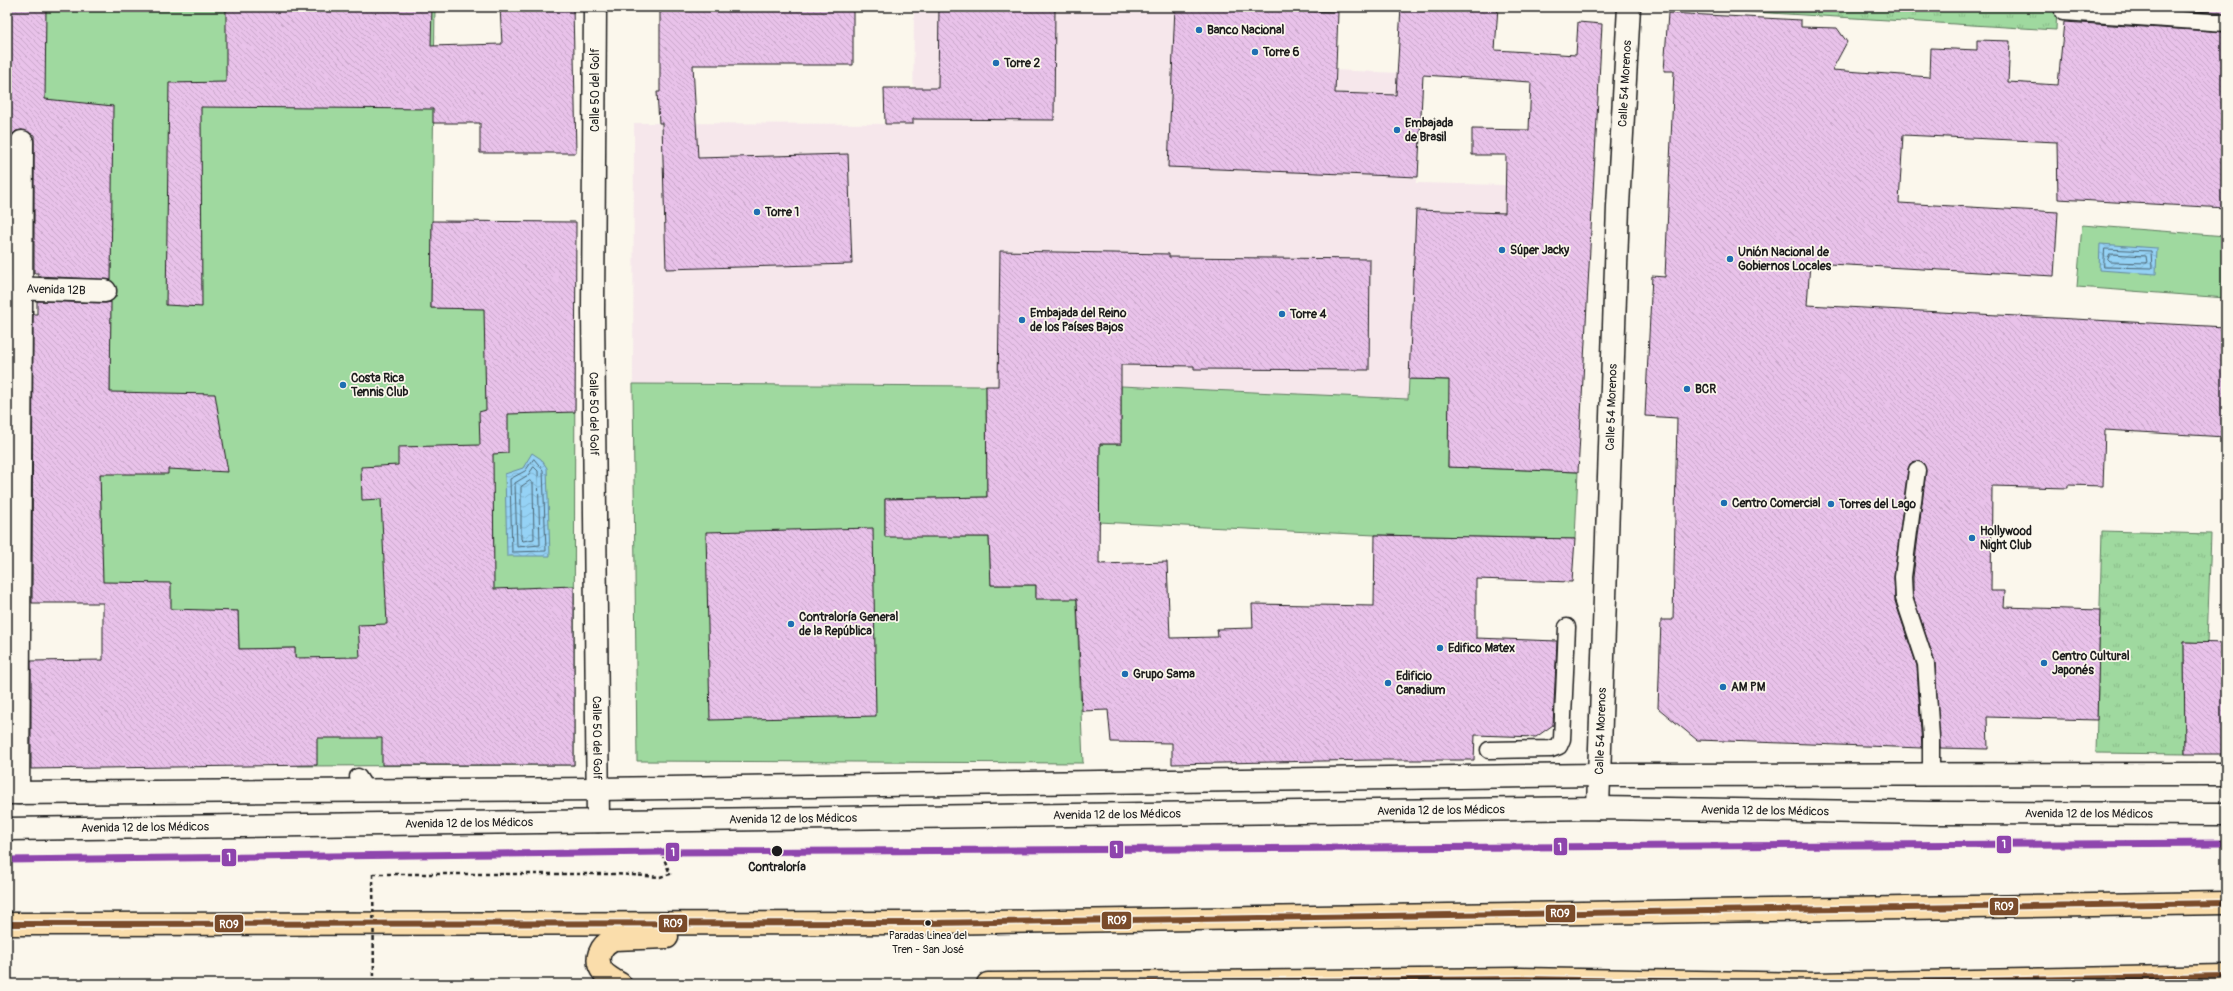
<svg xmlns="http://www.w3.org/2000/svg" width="2233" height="991" font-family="Pangolin,sans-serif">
	<defs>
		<pattern id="grass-tufts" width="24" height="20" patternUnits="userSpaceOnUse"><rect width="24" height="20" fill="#9fd99f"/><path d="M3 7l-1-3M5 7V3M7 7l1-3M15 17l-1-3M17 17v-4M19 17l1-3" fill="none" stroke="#88ba88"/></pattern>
		<pattern id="water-waves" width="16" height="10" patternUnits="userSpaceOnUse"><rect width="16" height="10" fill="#95d2f5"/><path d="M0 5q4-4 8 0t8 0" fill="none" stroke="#80b4d1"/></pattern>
		<pattern id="building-back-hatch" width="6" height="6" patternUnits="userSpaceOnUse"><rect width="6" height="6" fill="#e9c2ea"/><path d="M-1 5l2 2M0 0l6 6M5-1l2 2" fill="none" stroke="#c7a6c8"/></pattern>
	</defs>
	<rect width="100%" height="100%" fill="#fbf7ec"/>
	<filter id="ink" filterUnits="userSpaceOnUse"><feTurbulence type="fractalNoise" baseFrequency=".025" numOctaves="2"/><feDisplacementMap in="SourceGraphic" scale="8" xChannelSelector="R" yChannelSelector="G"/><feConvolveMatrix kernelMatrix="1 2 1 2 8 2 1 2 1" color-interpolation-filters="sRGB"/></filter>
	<g filter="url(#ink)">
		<path fill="#f6e7eb" d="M914,7H1336L1333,70L1421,74L1416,183L1506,185L1591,217L1416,210L1408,399L1121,386L633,384L634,123L913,124Z"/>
		<g fill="url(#grass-tufts)" stroke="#5e7a5e">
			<path d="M1669,7H2057L2056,30Z"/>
			<path d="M2102,531L2211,534L2207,643L2184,642L2185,754L2096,753Z"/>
		</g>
		<g fill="#9fd99f" stroke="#5e7a5e">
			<path d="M7,7H435L431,308L575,309L574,765L298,766L295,648L239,649L238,611L171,610L103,603L100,474L110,416L111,207L45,99Z"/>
			<path d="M7,136H12L10,266H7Z"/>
			<path d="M2082,225L2226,236V298L2077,287Z"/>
			<path d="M1409,379L1450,380L1448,467L1578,472L1575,539L1375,535L1098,522L1100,444H1121V386L1408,399Z"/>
			<path d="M633,384L986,386L987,497L885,499V536L989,537L991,585H1036V599L1076,585L1083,763L637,761Z"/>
		</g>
		<g fill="url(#water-waves)" stroke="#65899e">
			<path d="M2100,244L2157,248L2156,274L2099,270Z"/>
			<path d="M532,453L541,459L547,468L550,556H507L505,474L523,468Z"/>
		</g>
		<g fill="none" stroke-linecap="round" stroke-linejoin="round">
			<g stroke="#4c6573" stroke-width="1">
				<path d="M2105,249L2151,251L2152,268L2104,267Z"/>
				<path d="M2110,254L2146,256L2147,263L2110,262L2108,260Z"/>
				<path d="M534,459L543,470L546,551L512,552L510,479L525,471Z"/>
				<path d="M534,467L538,471L540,545L517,547L515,483L528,475Z"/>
				<path d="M530,481L533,483L534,539L523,541L521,539V487Z"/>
			</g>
		</g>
		<g fill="url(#building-back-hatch)" stroke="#1c1c1c">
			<path d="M7,7H46L45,99L113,106L111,280L38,276V273H34V135L22,130L16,131L11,136H7Z"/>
			<path d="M226,7H432L431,46L502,44L500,7H573L576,153H480V123H433V109L201,107L202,307L166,305L169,83L226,82Z"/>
			<path d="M660,7H853V65H693L698,158L848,154L852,264L666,269L662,123H659L657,92H660Z"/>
			<path d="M939,7H1055L1054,120L913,119V124H885L884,88H938Z"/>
			<path d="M1175,7L1338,12L1335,93L1396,95L1401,7H1498L1495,50L1576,55L1578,22L1602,24L1578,472L1448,467L1449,380L1409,379L1416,210L1505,213L1506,155H1472V129L1529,130L1531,82L1423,75L1418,177L1168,167Z"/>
			<path d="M2130,7H2226V13Z"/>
			<path d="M1668,13L1801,20V27L1837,28L1847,42L1832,70L1930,77L1931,48L1977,50V40L2010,41L2008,82L2058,85L2064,22L2226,32V208L2058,199L2057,142L1903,135L1899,203L2058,212L2054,276L1810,263L1807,305L2226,327V437L2105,430L2103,486L2068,485V488L1992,486L1991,591H2005L2004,607L2100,610L2097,720L1987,717L1988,749L1940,748L1935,663L1913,596V577L1926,471L1923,463L1918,461L1910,464L1908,469L1894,577L1895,601L1917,666L1922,748L1697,740L1658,708L1661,620H1673L1677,418L1645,416L1652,276L1665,277L1674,71H1664Z"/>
			<path d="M432,221L576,222L575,412L508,414V453L493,454L494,589L574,586V765H382V738H317V765L31,769V661L103,660V603H32L33,314H37V301L105,303L111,302L110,392L215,394L228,472L168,469V474H100L103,582L171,583V609L238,611L239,649L295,648V658L360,657L358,625L387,624L381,499L362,500L361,467L398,465V447L480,445L479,412L486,410L484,309L431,308Z"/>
			<path d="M1000,251L1169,254V257L1370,259L1369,370L1194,369V366L1121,365V444H1100L1099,564L1167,562L1170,638L1218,637L1217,629L1253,628L1252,604L1374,606L1375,535L1575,539L1572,582L1476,579V638L1557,641L1553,725L1536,737L1475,735L1474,760H1372L1172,764V743L1111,742L1108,710L1082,711L1077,599H1036V585H991L989,537H885V499L987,497L986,386H998Z"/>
			<path d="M7,314H8L7,549Z"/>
			<path d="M873,528L876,716L710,720L706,532Z"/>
			<path d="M2184,642L2226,643V754H2185Z"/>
		</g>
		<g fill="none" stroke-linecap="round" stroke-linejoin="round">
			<g stroke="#1c1c1c" stroke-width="19">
				<g id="lane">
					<path d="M2063,12L2226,23"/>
					<path d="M1917,470L1903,577L1904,598L1926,664L1931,737V775"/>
					<path d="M1489,750L1551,749L1559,746L1562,739L1567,627"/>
					<path d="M358,777L367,791"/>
				</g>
			</g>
			<g stroke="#1c1c1c" stroke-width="25">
				<g id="street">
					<path id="s1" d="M595,7L593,310L598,821"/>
					<path id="s2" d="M7,288L105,291"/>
					<path d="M18,793L22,142"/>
				</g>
			</g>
			<g stroke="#1c1c1c" stroke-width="25">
				<g id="secondary">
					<path d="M7,793L598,789L1599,775L2226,774"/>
					<path id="s3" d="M1598,808L1618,206L1629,7"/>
					<path id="s4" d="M7,829L1598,808L1932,813L2226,814"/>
				</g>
			</g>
			<g stroke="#1c1c1c" stroke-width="25">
				<g id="highway">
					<path d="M7,924L932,923L2226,903"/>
					<path d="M620,984C615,981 608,977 604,973C593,960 600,945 614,939L667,937"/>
					<path d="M988,984L1520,979L1815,984L2226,976"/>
				</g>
			</g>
			<path stroke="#1c1c1c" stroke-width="2.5" stroke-dasharray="4 3" stroke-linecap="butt" d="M373,874H616L660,877L670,874L659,846"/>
			<use href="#lane" stroke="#fbf7ec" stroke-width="16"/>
			<use href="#street" stroke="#fbf7ec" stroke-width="22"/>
			<use href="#secondary" stroke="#fbf7ec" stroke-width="22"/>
			<use href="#highway" stroke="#faddab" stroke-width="22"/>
			<path stroke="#1c1c1c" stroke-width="2.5" stroke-dasharray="4 3" stroke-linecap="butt" d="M373,874L374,984"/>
			<g stroke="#fbf7ec" stroke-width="9">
				<g id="bus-1">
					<path d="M7,924L932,923L2226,903"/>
					<path d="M988,984L1520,979L1815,984L2226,976"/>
				</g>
			</g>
			<use href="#bus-1" stroke="#7a4b2a" stroke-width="6"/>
			<g stroke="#fbf7ec" stroke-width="10">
				<path id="rail-1" d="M7,860L662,852L2226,843"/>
			</g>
			<use href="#rail-1" stroke="#8e44ad" stroke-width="7"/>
		</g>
	</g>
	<g fill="#1f6fb2" stroke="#fbf7ec" stroke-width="1.5">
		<circle cx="1199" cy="30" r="4"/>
		<circle cx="1255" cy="52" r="4"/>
		<circle cx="996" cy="63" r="4"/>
		<circle cx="1397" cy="130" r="4"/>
		<circle cx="757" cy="212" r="4"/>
		<circle cx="1502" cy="250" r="4"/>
		<circle cx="1730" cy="259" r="4"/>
		<circle cx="1282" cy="314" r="4"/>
		<circle cx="1022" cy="320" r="4"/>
		<circle cx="343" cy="385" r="4"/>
		<circle cx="1687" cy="389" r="4"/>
		<circle cx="1724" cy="503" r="4"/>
		<circle cx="1831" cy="504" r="4"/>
		<circle cx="1972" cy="538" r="4"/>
		<circle cx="791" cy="624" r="4"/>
		<circle cx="1440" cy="648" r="4"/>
		<circle cx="2044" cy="663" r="4"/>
		<circle cx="1125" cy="674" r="4"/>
		<circle cx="1388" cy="683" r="4"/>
		<circle cx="1723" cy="687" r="4"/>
	</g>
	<g fill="#1c1c1c" stroke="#fbf7ec" stroke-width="1.5">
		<circle cx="777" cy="851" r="6"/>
		<circle cx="928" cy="923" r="3.5"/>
	</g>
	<g text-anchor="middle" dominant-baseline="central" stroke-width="3.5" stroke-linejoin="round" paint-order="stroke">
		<g font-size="11" fill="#1c1c1c" stroke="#fbf7ec">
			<text x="928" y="935">Paradas Linea del<tspan x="928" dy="14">Tren - San José</tspan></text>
		</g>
		<g font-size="12" font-weight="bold" fill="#1c1c1c" stroke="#fbf7ec" text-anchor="start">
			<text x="1207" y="30">Banco Nacional</text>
			<text x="1263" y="52">Torre 6</text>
			<text x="1004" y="63">Torre 2</text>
			<text x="1405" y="123">Embajada<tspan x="1405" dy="14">de Brasil</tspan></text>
			<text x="765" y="212">Torre 1</text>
			<text x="1510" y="250">Súper Jacky</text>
			<text x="1738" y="252">Unión Nacional de<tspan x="1738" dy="14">Gobiernos Locales</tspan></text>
			<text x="1030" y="313">Embajada del Reino<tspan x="1030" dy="14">de los Países Bajos</tspan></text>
			<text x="1290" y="314">Torre 4</text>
			<text x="351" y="378">Costa Rica<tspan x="351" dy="14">Tennis Club</tspan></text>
			<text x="1695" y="389">BCR</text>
			<text x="1732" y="503">Centro Comercial</text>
			<text x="1839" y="504">Torres del Lago</text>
			<text x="1980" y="531">Hollywood<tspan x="1980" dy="14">Night Club</tspan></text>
			<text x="799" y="617">Contraloría General<tspan x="799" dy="14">de la República</tspan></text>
			<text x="1448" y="648">Edifico Matex</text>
			<text x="2052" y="656">Centro Cultural<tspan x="2052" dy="14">Japonés</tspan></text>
			<text x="1133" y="674">Grupo Sama</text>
			<text x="1396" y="676">Edificio<tspan x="1396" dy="14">Canadium</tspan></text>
			<text x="1731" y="687">AM PM</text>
		</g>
		<g font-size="12" fill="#1c1c1c" stroke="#fbf7ec">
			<text stroke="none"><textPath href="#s3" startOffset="725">Calle 54 Morenos</textPath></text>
			<text transform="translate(595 90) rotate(-90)">Calle 50 del Golf</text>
			<text stroke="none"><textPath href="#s2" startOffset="49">Avenida 12B</textPath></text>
			<text stroke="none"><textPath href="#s3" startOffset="401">Calle 54 Morenos</textPath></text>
			<text stroke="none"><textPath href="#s1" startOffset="407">Calle 50 del Golf</textPath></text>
			<text stroke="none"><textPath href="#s3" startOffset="77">Calle 54 Morenos</textPath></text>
			<text stroke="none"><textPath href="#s1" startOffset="731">Calle 50 del Golf</textPath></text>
			<text stroke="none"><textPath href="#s4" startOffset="1434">Avenida 12 de los Médicos</textPath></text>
			<text stroke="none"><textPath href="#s4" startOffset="1758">Avenida 12 de los Médicos</textPath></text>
			<text stroke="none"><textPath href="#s4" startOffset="1110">Avenida 12 de los Médicos</textPath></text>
			<text stroke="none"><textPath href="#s4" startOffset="2082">Avenida 12 de los Médicos</textPath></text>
			<text stroke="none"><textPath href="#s4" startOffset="786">Avenida 12 de los Médicos</textPath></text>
			<text stroke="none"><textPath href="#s4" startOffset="462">Avenida 12 de los Médicos</textPath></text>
			<text stroke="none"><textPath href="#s4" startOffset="138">Avenida 12 de los Médicos</textPath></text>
		</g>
		<g font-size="12" font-weight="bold" fill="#1c1c1c" stroke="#fbf7ec">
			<text x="777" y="867">Contraloría</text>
		</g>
	</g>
	<g stroke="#fbf7ec" stroke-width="1.5">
		<rect x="1996" y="835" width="16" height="19" rx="4" fill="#8e44ad"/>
		<rect x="1553" y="837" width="15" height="19" rx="4" fill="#8e44ad"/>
		<rect x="1109" y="840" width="15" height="19" rx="4" fill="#8e44ad"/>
		<rect x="665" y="842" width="15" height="20" rx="4" fill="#8e44ad"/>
		<rect x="221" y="848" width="16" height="19" rx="4" fill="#8e44ad"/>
		<rect x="1989" y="897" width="30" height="19" rx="4" fill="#7a4b2a"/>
		<rect x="1545" y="904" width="31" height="19" rx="4" fill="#7a4b2a"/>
		<rect x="1101" y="911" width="31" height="19" rx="4" fill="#7a4b2a"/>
		<rect x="658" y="914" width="30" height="19" rx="4" fill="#7a4b2a"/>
		<rect x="214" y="914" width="30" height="19" rx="4" fill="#7a4b2a"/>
	</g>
	<g font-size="11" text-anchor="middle" font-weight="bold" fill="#fff">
		<text x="2004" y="848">1</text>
		<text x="1560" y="851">1</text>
		<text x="1116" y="853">1</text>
		<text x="673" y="856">1</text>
		<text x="229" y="861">1</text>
		<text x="2004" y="910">R09</text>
		<text x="1560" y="917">R09</text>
		<text x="1117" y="924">R09</text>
		<text x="673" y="927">R09</text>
		<text x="229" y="928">R09</text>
	</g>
	<rect width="2233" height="991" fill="none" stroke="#fbf7ec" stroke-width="24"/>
	<rect x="12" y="12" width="2209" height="967" fill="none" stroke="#1c1c1c" stroke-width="1.5" filter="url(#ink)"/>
</svg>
